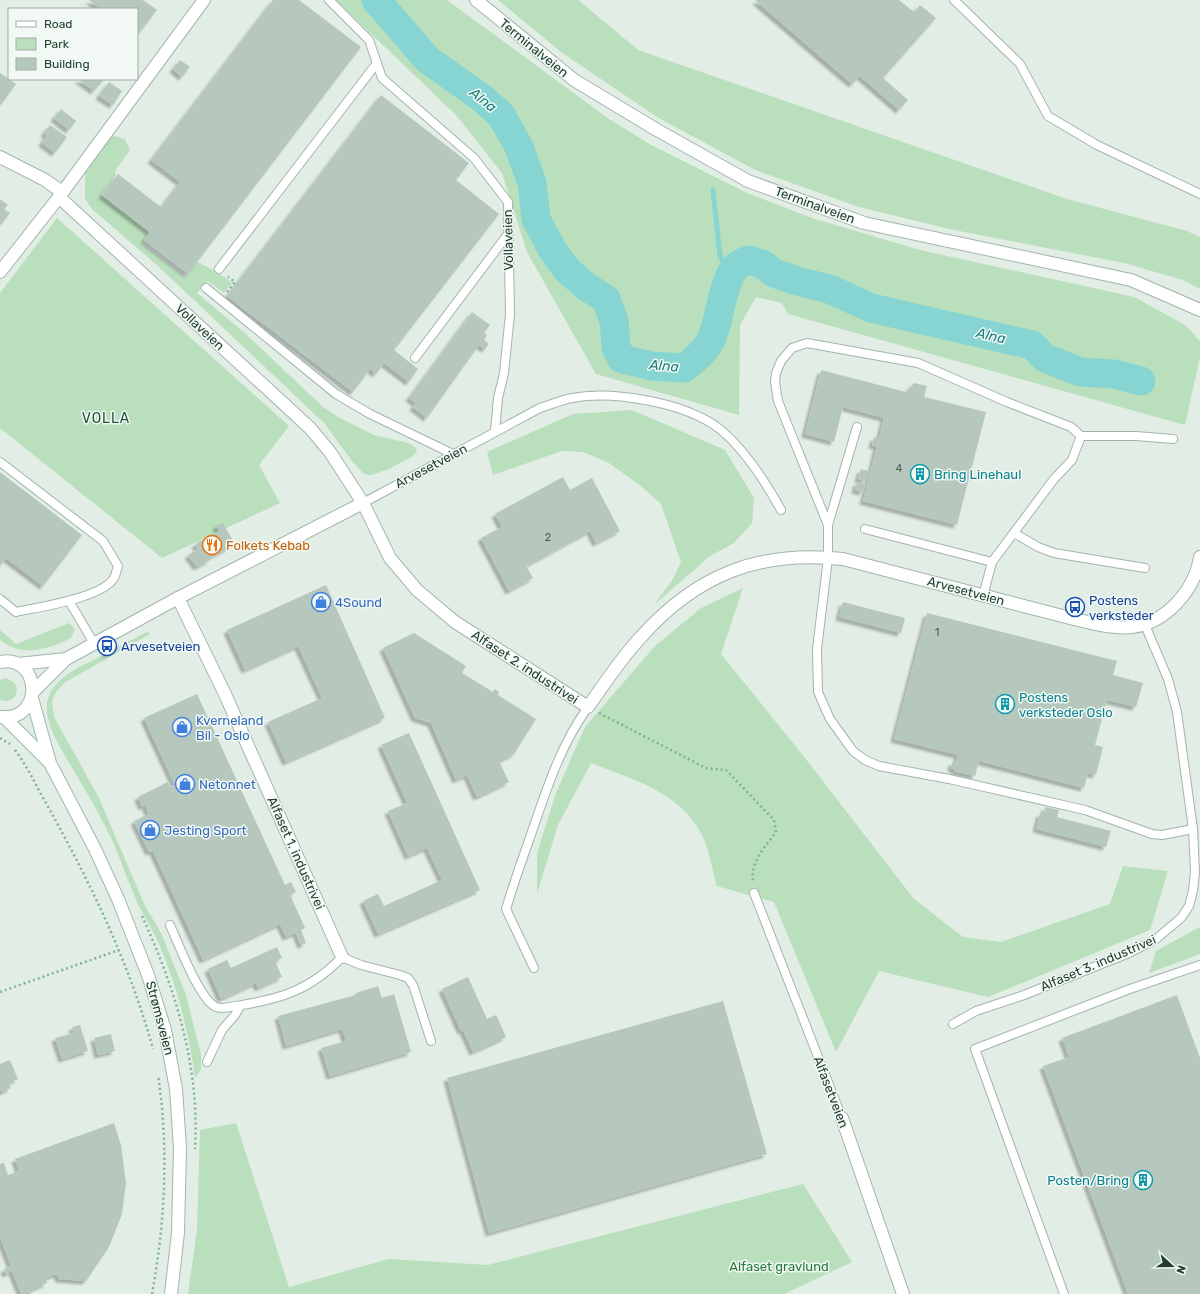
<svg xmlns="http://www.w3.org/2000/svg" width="1200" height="1294" font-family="Rubik,sans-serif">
	<defs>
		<filter id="shadow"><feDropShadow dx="-3.5" dy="3.5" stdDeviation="1" flood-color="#0004"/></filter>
	</defs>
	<rect width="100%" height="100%" fill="#e1ede5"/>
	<g fill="#b9dfbc">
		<path d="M336,0H447L609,119L651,145L747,193L815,219L920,250L1134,297L1185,325L1200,341V357L1185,425L788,314L782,303L756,297L740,325L739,415L596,374L527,252L502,173L456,115Z"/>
		<path d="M498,0H578L638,50L1067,199L1187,231L1200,237V289L1183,280L1124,263L949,229L859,207L755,170L657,117L561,52Z"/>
		<path d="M115,136L125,139L130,150L115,171L116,175L101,195L150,233L142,244L185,277L197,262C210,268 221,274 232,283L224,293L208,281L197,293L247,335L323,407L338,417L374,435L408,443L415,447L417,451L413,456L389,469L371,475L364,474L352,461L324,423L158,266L93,210L85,199V173L111,137Z"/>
		<path d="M57,218L289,426L259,465L280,503L162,558L0,428V293Z"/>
		<path d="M632,410L725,450L754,498L752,523L734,543L710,556L654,605L673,579L681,562L661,504L641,486L609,463L583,452L562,451L493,475L487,452L573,414Z"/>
		<path d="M743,588L721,654L805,758L914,899L963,937L1001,942L1110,904L1123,866L1168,871L1150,930L988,997L879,971L836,1052L774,902L717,886C712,870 709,847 701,833C679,792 632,779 591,763L558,825L537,894V853L556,793L585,727L655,646L701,608Z"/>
		<path d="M69,623L75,629L71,638C48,649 23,658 0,640V630L16,644Z"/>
		<path d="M147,632L150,634L64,683L56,692L52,701L54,717L99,798L145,906L161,933L186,995L201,1055V1070L195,1078C189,1032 177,986 159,944C151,926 139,909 132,890C125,874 120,858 113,842C103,821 92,801 80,781C69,761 46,730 47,707C47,679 81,667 101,656L103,658L115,650L114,649Z"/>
		<path d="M6,678L15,683C19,692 16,698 8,701L0,700V680Z"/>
		<path d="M1200,927V954L1149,973L1156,951Z"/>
		<path d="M236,1123L289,1287L389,1259L488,1265L803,1184L852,1262L784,1294H188L197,1230L200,1130Z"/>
	</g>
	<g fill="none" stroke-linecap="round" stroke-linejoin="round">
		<path stroke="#86d5d2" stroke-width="5" d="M713,190L720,256L731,275"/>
		<path stroke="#86d5d2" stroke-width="29" d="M376,0L427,59L483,99L501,115L519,147L532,183L536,219L552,249L567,270L587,287L606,299L614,321L616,347L622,359L652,366L684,368C692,362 702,354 708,345C721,325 721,278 738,265C741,263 745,261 749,260L764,265L774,273L797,281L829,289L871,308L1032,345L1045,358L1080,372L1114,374L1141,381"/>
	</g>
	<g fill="#b6c8be" filter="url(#shadow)">
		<path d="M89,0H143L157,10L137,36V9H101Z"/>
		<path d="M273,0H299L361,47L188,274L144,240L150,232L102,195L118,174L161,207L180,182L151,160Z"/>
		<path d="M755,0H899L914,12L920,5L936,18L883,78L908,100L899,110L860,76L852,84Z"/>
		<path d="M180,60L190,67L182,77L173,69Z"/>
		<path d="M0,73L16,84L0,106Z"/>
		<path d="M78,79H104L94,91Z"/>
		<path d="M109,82L122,91L113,105L99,96Z"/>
		<path d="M381,95L469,163L456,180L499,214L394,350L418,369L409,382L384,363L376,374L370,369L353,392L227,296Z"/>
		<path d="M61,109L76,121L69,130L54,118Z"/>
		<path d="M50,125L67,137L55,153L42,143L47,135L44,133Z"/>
		<path d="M0,199L8,205L4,209L10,213L0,226Z"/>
		<path d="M472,312L490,325L484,333L487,335L484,340L489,344L485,349L479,345L427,418L413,407L416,403L409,398Z"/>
		<path d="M821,370L906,392L914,383L927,386L924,397L986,412L957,525L863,501L877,446L872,445L874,437L879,439L884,418L843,407L834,442L805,434Z"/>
		<path d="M861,469L869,471L865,482L858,479Z"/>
		<path d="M0,472L82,535L43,586L6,558L0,566Z"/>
		<path d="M563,477L570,490L592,478L620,531L596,543L590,531L526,566L533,578L509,591L481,538L502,527L495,514Z"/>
		<path d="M857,482L865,484L863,492L855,490Z"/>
		<path d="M223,523L232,539L227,542L230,547L209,558L210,560L197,567L188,555L198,549L195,544L219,531L216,526Z"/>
		<path d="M326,585L385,718L286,762L268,722L322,698L298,646L245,670L227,630Z"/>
		<path d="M843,602L905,618L901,633L839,617Z"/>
		<path d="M927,613L1117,661L1113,675L1143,683L1136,707L1107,700L1095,745L1103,747L1096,775L1088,773L1084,788L979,761L975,776L954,771L955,769L951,768L952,762L956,763L958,755L894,739Z"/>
		<path d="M414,633L466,666L462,673L493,692L495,689L499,692L498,695L536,719L514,754L499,761L509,782L477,797L467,775L456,780L431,723L415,718L383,648Z"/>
		<path d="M113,647L115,650L106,655L105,651Z"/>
		<path d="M197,694L285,885L291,882L296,892L290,895L305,928L301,930L306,943L301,945L296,933L286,937L280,924L203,960L153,851L149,852L134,821L149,814L145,805L142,807L138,797L168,782L170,787L175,785L144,718Z"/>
		<path d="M409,733L480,890L378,934L363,901L378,894L384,906L442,880L427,848L408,856L388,811L407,803L381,745Z"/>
		<path d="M1045,807L1059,810L1057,817L1111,831L1106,847L1036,829L1040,813L1044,814Z"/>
		<path d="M277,947L282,958L275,961L282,977L258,988L256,983L221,999L208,969L227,960L231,968Z"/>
		<path d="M468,977L487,1019L496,1015L506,1037L473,1052L463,1030L461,1031L442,989Z"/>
		<path d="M378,986L382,998L394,994L411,1052L330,1076L321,1048L346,1041L342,1029L286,1046L278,1016L356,995V993Z"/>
		<path d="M1177,995L1200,1058V1294H1128L1043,1066L1069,1057L1062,1038Z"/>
		<path d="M723,1001L767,1154L489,1233L447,1078Z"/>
		<path d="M80,1025L88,1051L62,1059L55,1038L74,1033L72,1027Z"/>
		<path d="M111,1034L115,1051L98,1055L94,1038Z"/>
		<path d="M10,1060L18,1079L9,1083L11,1088L2,1092L0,1088V1064Z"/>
		<path d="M114,1123L121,1145L126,1183L122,1214L109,1247L86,1281L59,1279L57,1274L45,1278L47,1283L33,1289L34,1292L21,1294L12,1271L6,1274L4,1269L11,1266L0,1237V1164L4,1163L8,1175L19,1171L15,1159Z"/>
	</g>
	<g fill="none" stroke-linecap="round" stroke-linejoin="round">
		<g stroke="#a3b5ab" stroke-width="10">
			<g id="lane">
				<path d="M329,0L369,40L382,78L474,158L508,202L510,314L504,373L498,398L495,431"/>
				<path d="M954,0L1020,64L1048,116L1097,145L1200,194"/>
				<path d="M219,269L377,63"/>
				<path d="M206,288L336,394L370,414L453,454"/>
				<path d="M415,358L508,234"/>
				<path d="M1173,439L1136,436H1081L1071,427L1007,402L918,363L807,343L792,348L781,361L776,373L775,382L778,401L828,525V558L817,649L818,692L830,719L853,751L865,760L879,766L949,779L1085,810L1152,834L1162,835L1193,829"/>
				<path d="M0,462L103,541L118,566C117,569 116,574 114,578C102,598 39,607 16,612L0,599"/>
				<path d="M363,503L540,408C550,405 561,400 572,398C613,390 688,403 721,430C746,451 765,481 781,510"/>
				<path d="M828,525L857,427"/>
				<path d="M865,529L992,562"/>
				<path d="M1014,533L1038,547L1054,553L1145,568"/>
				<path d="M983,596L992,562L1054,479L1072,460L1081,436"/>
				<path d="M69,601L95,645"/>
				<path d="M754,893L842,1118"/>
				<path d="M170,925C179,945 198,995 214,1006C217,1008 220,1008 223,1008C272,1001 307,994 342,957L361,965L400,975L408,978L413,985L431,1041"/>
				<path d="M534,968L506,909C513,886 520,865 528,843C545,795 558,749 588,707"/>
				<path d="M953,1024L976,1011L1024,995L1129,953L1156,939L1181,918L1189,906L1193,891L1195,872L1193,829L1177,712L1168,679L1145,625"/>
				<path d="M207,1062L222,1030L235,1015L240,1006"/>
				<path d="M1064,1294L975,1049L1127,990L1200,965"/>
			</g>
		</g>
		<g stroke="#a3b5ab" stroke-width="14">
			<g id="street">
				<path d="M476,0L574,80L657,130L748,181L864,223L1131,280L1200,310"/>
				<path d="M0,157L45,180L62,192"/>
				<path d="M59,197L310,428L330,452L363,503L390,558L417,590L455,622L588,707C605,683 621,658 641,637C697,574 760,550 843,559L1074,619C1092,623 1113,629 1132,627C1166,623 1195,590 1200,557"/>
				<path d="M0,272L59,197L204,0"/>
				<path d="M178,598L224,692L342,957"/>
				<path d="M18,664L66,659"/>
				<path d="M33,692L66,659L178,598L363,503"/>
				<path d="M842,1118L903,1294"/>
			</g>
		</g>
		<g stroke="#9fb9ab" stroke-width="14">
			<g id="secondary">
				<path d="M0,662C41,654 45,722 0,717"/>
				<path d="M32,698L50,763L95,849L118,899L148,975L165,1030L176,1089L180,1148L178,1233L171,1294"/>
				<path d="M4,717L49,762"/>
			</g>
		</g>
		<g stroke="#80b299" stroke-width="2.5" stroke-dasharray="2 3" stroke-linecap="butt">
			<path d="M227,292L235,282L228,277"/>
			<path d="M599,713L706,768L726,770L774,820L776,832C765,847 750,862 753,882"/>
			<path d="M0,738L10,744"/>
			<path d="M15,750C28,767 36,786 47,805C90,882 129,962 153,1049"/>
			<path d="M142,916C176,990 200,1068 195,1149"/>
			<path d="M0,992L119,950"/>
			<path d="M152,1294C165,1223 169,1147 158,1075"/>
		</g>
		<use href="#lane" stroke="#fff" stroke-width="8"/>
		<use href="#street" stroke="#fff" stroke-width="12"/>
		<use href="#secondary" stroke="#fff" stroke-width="12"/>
	</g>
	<defs>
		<g id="building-ring" transform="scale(1)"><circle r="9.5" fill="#f2f9f4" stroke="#0f9aa8" stroke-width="1.5"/><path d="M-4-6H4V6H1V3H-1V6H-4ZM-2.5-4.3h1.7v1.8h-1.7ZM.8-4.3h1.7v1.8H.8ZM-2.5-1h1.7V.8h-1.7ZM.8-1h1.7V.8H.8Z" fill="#0f9aa8"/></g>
		<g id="restaurant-ring" transform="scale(1)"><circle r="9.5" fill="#f2f9f4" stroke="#e8710a" stroke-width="1.5"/><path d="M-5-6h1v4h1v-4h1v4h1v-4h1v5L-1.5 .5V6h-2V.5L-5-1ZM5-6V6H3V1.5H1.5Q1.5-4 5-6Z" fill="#e8710a"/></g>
		<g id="shop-ring" transform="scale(1)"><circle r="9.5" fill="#f2f9f4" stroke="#3f7fe0" stroke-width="1.5"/><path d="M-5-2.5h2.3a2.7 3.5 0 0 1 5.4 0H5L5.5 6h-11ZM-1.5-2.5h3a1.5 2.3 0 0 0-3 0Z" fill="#3f7fe0"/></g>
		<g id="bus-ring" transform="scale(1)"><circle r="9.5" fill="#f2f9f4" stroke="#1a4fb4" stroke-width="1.5"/><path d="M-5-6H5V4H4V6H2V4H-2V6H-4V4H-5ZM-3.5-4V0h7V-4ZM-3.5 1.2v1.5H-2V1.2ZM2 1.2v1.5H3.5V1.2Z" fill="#1a4fb4"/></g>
	</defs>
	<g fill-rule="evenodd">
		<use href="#building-ring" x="920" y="474"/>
		<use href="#restaurant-ring" x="212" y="545"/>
		<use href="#shop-ring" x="321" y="602"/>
		<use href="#bus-ring" x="1075" y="607"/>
		<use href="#bus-ring" x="107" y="646"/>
		<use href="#building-ring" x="1005" y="704"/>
		<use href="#shop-ring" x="182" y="727"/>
		<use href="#shop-ring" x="185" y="784"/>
		<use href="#shop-ring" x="150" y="830"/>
		<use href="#building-ring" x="1143" y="1180"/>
	</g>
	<g text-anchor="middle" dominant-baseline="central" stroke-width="3" stroke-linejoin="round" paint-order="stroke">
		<g font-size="11" fill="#466154">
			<text x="899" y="468">4</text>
			<text x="548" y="537">2</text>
			<text x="937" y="632">1</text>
		</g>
		<g font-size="13" fill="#203f31" stroke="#f2f9f4">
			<text transform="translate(534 48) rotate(39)">Terminalveien</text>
			<text transform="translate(815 205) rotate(20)">Terminalveien</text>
			<text transform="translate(508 240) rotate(-91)">Vollaveien</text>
			<text transform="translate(200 327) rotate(43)">Vollaveien</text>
			<text transform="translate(431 466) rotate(-28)">Arvesetveien</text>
			<text transform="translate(966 591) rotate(15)">Arvesetveien</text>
			<text transform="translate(525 667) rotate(33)">Alfaset 2. industrivei</text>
			<text transform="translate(296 853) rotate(66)">Alfaset 1. industrivei</text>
			<text transform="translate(1098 963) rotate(-23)">Alfaset 3. industrivei</text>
			<text transform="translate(160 1018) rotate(75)">Strømsveien</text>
			<text transform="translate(831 1092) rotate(69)">Alfasetveien</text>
		</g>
		<g font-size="13" fill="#0d838f" stroke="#f2f9f4" text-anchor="start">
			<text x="934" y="474">Bring Linehaul</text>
			<text x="1019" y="697">Postens<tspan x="1019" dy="15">verksteder Oslo</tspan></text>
			<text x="1129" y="1180" text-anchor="end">Posten/Bring</text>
		</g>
		<g font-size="13" fill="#c56008" stroke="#f2f9f4" text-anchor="start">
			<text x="226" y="545">Folkets Kebab</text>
		</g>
		<g font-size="13" fill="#164399" stroke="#f2f9f4" text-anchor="start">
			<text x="1089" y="600">Postens<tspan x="1089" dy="15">verksteder</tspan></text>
			<text x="121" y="646">Arvesetveien</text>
		</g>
		<g font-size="13" fill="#366cbe" stroke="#f2f9f4" text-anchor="start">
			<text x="335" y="602">4Sound</text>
			<text x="196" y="720">Kverneland<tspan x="196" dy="15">Bil - Oslo</tspan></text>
			<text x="199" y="784">Netonnet</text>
			<text x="164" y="830">Jesting Sport</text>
		</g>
		<g font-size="13" fill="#287838" stroke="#f2f9f4">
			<text x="779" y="1266">Alfaset gravlund</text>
		</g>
		<g font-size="14" font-style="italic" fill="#177e7c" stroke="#f2f9f4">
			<text transform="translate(483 100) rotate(39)">Alna</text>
			<text transform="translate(991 336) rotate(13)">Alna</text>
			<text transform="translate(664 366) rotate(5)">Alna</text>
		</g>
		<g font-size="14" letter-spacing="1" fill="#1b523a" stroke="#f2f9f4">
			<text x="106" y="418">VOLLA</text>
		</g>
	</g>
	<rect x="8" y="8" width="130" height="72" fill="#f2f9f4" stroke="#9eafa6"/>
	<rect x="16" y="21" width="20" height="6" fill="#ffffff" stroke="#9eafa6"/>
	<text x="44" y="28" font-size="12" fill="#203f31">Road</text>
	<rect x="16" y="38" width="20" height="12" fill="#b9dfbc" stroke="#9eafa6"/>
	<text x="44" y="48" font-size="12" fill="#203f31">Park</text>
	<rect x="16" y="58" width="20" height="12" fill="#b6c8be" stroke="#9eafa6"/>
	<text x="44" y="68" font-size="12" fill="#203f31">Building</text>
	<g transform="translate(1172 1266) rotate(111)" stroke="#f2f9f4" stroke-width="3" paint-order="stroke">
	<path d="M0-3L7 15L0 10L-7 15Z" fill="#203f31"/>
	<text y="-6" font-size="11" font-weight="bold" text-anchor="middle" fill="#203f31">N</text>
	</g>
</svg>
